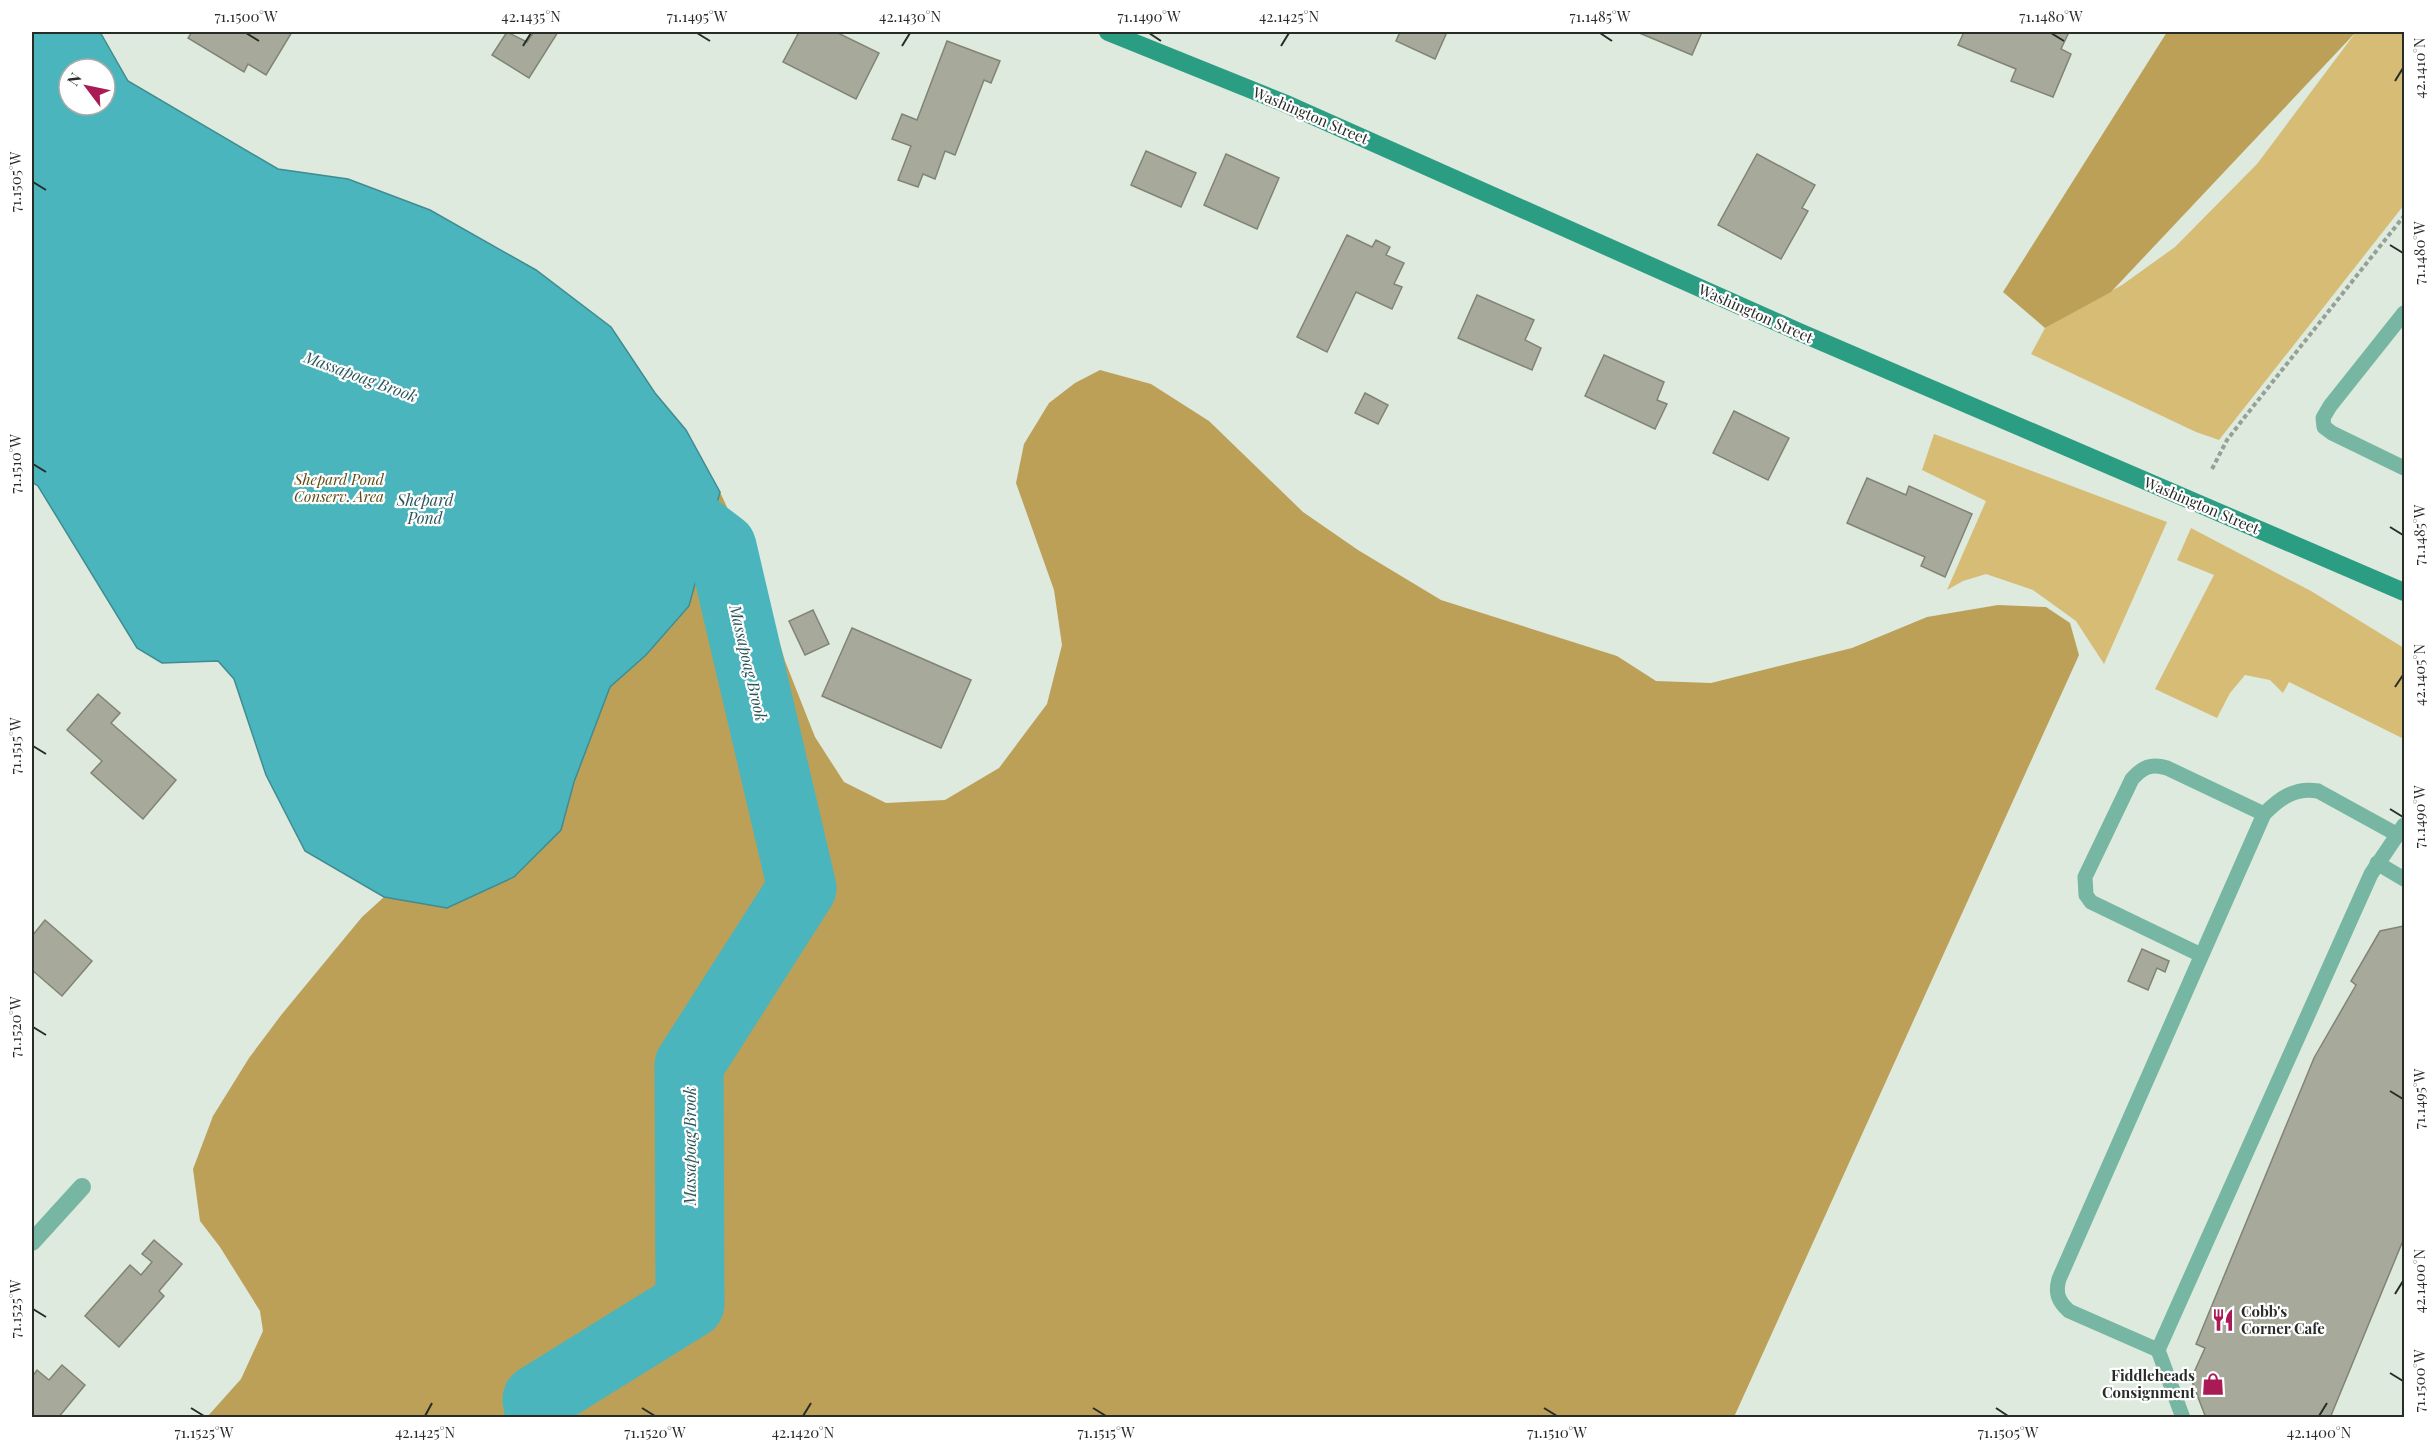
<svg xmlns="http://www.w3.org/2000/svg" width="2436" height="1449" font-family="'Playfair Display',serif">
	<rect width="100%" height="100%" fill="#ddeadd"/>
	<g fill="#d7bc76">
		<path d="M2356,32H2404V205L2219,440L2196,432L2031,354L2045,328L2122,285L2175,247L2257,164Z"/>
		<path d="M1934,434L2167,522L2104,664L2076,621L2033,590L1986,574L1963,581L1947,590L1986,501L1922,470Z"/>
		<path d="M2191,528L2311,591L2404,648V739L2289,682L2283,693L2270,680L2245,675L2230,693L2217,718L2155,689L2214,575L2177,560Z"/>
	</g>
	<g fill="#bca058">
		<path d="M2167,32H2356L2111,292L2045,328L2003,292Z"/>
		<path d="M1100,370L1151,384L1209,421L1303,512L1358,550L1441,600L1617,656L1656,681L1711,683L1852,648L1927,617L1998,605L2046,607L2070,623L2079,655L1734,1417H207L241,1379L263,1331L260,1311L220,1247L200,1221L193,1169L213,1116L249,1058L282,1014L362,917L384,897L447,908L514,877L561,830L574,782L610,687L646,655L689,606L720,492L761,581L785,661L815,737L844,782L886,803L945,800L999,768L1047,704L1062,645L1054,590L1016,483L1024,444L1049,403L1075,383Z"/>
	</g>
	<path fill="#4ab5bd" stroke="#408c90" stroke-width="1.5" fill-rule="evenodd" d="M32,32H100L128,81L278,169L348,179L430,210L536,270L611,327L655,393L686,430L720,492L689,606L646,655L610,687L574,782L561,830L514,877L447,908L384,897L305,851L266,775L234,679L218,661L162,663L137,648L38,486L32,482ZM69,69H105V105H69Z"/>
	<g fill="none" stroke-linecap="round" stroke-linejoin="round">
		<path stroke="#4ab5bd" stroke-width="69" d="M540,1418L537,1399L690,1304L689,1065L802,888L722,547L632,479"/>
	</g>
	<g fill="#a7aa9b" stroke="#818475" stroke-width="1.5">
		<path d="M192,32H292L266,75L248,64L244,72L188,38Z"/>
		<path d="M507,32L527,42L534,32H558L529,78L492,55Z"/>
		<path d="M799,32H836L879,53L856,99L783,62Z"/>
		<path d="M1400,32H1447L1435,59L1396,41Z"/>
		<path d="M1637,32H1702L1692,55Z"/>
		<path d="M1964,32H2069L2061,49L2071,54L2053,97L2011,81L2016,69L1958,45Z"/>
		<path d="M947,41L1000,61L991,83L984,80L955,155L945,151L935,179L923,174L918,187L898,180L911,146L892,139L902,114L917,120Z"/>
		<path d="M1146,151L1196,173L1181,207L1131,185Z"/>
		<path d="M1226,154L1279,178L1257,229L1204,205Z"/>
		<path d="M1757,154L1815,185L1802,208L1808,211L1781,259L1718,225Z"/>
		<path d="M1347,235L1372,247L1376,240L1390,247L1386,255L1404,263L1394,284L1402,287L1392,309L1356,292L1327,352L1297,337Z"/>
		<path d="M1477,295L1534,320L1525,340L1541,348L1532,370L1458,338Z"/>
		<path d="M1604,355L1664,382L1657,400L1667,404L1655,429L1585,396Z"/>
		<path d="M1365,393L1388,405L1378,424L1355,413Z"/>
		<path d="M1734,411L1789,438L1768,480L1713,453Z"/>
		<path d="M1867,478L1906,495L1909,486L1972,514L1945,577L1921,566L1925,557L1847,523Z"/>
		<path d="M813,610L829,644L805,655L789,621Z"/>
		<path d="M852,628L971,680L941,748L822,696Z"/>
		<path d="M98,694L120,713L111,723L176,780L143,819L91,773L102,761L67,730Z"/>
		<path d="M45,920L92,961L62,996L32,970V936Z"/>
		<path d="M2404,926V1238L2330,1418H2206L2191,1379L2205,1348L2196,1344L2314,1058L2356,985L2351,981L2380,931Z"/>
		<path d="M2142,949L2169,961L2165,972L2157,968L2148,990L2128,981Z"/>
		<path d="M154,1240L182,1264L159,1291L164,1296L119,1347L85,1316L130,1265L141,1275L152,1262L142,1254Z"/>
		<path d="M62,1365L85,1385L58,1418H32V1377L37,1370L49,1380Z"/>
	</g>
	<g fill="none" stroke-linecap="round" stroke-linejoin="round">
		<path stroke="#96a096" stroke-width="4" stroke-dasharray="4.5 3" stroke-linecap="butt" d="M2212,469L2227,440L2244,418L2404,216"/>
		<g stroke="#76b6a3" stroke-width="15">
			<path d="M2404,313L2330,406L2323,418L2324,427L2332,433L2404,468"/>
			<path d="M2377,863L2404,879"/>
			<path d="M2201,955L2091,902L2086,895L2085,877L2132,779C2143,767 2151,763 2167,768L2264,814"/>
			<path d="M2158,1350L2069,1311C2058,1301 2055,1293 2059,1279L2264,814C2280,798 2295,787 2318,791L2398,835"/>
			<path d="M2183,1418L2158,1350L2371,874L2404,825"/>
		</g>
		<path stroke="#76b6a3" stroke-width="18" d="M32,1242L82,1187"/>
		<path stroke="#2b9d83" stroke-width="18" d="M1108,32L1284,103L1799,332L2404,592"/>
	</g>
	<path fill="none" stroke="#272c27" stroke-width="2" d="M246,33L259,41M697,33L710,41M1149,33L1161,41M1600,33L1612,41M2051,33L2064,41M523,46L531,33M902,46L910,33M1281,46L1289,33M2395,81L2403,68M33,182L46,190M2390,245L2403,253M33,464L46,472M2390,527L2403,535M2395,687L2403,675M33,746L46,754M2390,809L2403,817M33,1027L46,1035M2390,1091L2403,1099M2395,1294L2403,1281M33,1309L46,1317M2390,1373L2403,1381M191,1408L204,1416M642,1408L655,1416M1093,1408L1106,1416M1544,1408L1557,1416M1996,1408L2008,1416M425,1416L432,1403M803,1416L811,1403M2319,1416L2327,1403"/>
	<defs>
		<g id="restaurant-bare" transform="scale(1.8)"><path d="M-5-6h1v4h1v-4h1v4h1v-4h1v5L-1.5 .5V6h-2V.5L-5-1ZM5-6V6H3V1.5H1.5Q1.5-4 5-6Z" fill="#aa1a54" stroke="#fff" stroke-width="2.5" paint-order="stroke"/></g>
		<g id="shop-bare" transform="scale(1.8)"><path d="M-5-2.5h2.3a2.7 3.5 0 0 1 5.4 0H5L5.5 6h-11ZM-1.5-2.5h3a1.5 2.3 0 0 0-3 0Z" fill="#aa1a54" stroke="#fff" stroke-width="2.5" paint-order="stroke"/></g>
	</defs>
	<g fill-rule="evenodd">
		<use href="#restaurant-bare" x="2223" y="1320"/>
		<use href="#shop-bare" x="2213" y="1384"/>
	</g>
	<g text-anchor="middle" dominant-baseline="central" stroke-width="4.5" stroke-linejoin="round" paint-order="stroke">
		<g font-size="15" fill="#272c27" stroke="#fff">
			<text transform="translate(1311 115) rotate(23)">Washington Street</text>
			<text transform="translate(1756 313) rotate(24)">Washington Street</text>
			<text transform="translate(2202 505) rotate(23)">Washington Street</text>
		</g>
		<g font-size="15" font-style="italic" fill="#5e4a12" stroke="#fff">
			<text x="339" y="479">Shepard Pond<tspan x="339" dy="17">Conserv. Area</tspan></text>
		</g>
		<g font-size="15" font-weight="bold" fill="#272c27" stroke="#fff" text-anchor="start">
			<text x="2241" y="1311">Cobb's<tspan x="2241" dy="17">Corner Cafe</tspan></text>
			<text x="2195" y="1375" text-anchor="end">Fiddleheads<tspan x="2195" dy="17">Consignment</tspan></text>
		</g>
		<g font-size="16" font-style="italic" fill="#28575a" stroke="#fff">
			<text transform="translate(361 376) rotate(20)">Massapoag Brook</text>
			<text x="425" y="499">Shepard<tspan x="425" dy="18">Pond</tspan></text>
			<text transform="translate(749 663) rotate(77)">Massapoag Brook</text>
			<text transform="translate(689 1146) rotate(-90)">Massapoag Brook</text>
		</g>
	</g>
	<rect width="2436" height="1449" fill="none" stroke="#ffffff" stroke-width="66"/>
	<g transform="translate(87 87) rotate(302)"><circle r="28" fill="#ffffff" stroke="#a9aba9" stroke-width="1.5"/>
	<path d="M0-4.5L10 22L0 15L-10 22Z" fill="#aa1a54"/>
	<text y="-9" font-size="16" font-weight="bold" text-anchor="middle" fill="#272c27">N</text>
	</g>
	<rect x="33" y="33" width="2370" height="1383" fill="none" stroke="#272c27" stroke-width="2"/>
	<g font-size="15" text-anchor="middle" fill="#272c27">
		<text x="246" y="22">71.1500°W</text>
		<text x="531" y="22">42.1435°N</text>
		<text x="697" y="22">71.1495°W</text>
		<text x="910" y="22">42.1430°N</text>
		<text x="1149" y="22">71.1490°W</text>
		<text x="1289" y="22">42.1425°N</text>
		<text x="1600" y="22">71.1485°W</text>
		<text x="2051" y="22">71.1480°W</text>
		<text transform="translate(2420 68) rotate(-90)" y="5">42.1410°N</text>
		<text transform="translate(16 182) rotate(-90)" y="5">71.1505°W</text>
		<text transform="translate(2420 253) rotate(-90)" y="5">71.1480°W</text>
		<text transform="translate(16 464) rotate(-90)" y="5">71.1510°W</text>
		<text transform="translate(2420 535) rotate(-90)" y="5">71.1485°W</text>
		<text transform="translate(2420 675) rotate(-90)" y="5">42.1405°N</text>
		<text transform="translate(16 746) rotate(-90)" y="5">71.1515°W</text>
		<text transform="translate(2420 817) rotate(-90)" y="5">71.1490°W</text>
		<text transform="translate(16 1027) rotate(-90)" y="5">71.1520°W</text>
		<text transform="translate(2420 1099) rotate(-90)" y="5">71.1495°W</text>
		<text transform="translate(2420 1281) rotate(-90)" y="5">42.1400°N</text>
		<text transform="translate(16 1309) rotate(-90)" y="5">71.1525°W</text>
		<text transform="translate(2420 1381) rotate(-90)" y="5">71.1500°W</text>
		<text x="204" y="1438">71.1525°W</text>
		<text x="425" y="1438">42.1425°N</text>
		<text x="655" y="1438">71.1520°W</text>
		<text x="803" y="1438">42.1420°N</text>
		<text x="1106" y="1438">71.1515°W</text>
		<text x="1557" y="1438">71.1510°W</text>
		<text x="2008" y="1438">71.1505°W</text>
		<text x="2319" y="1438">42.1400°N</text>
	</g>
</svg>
